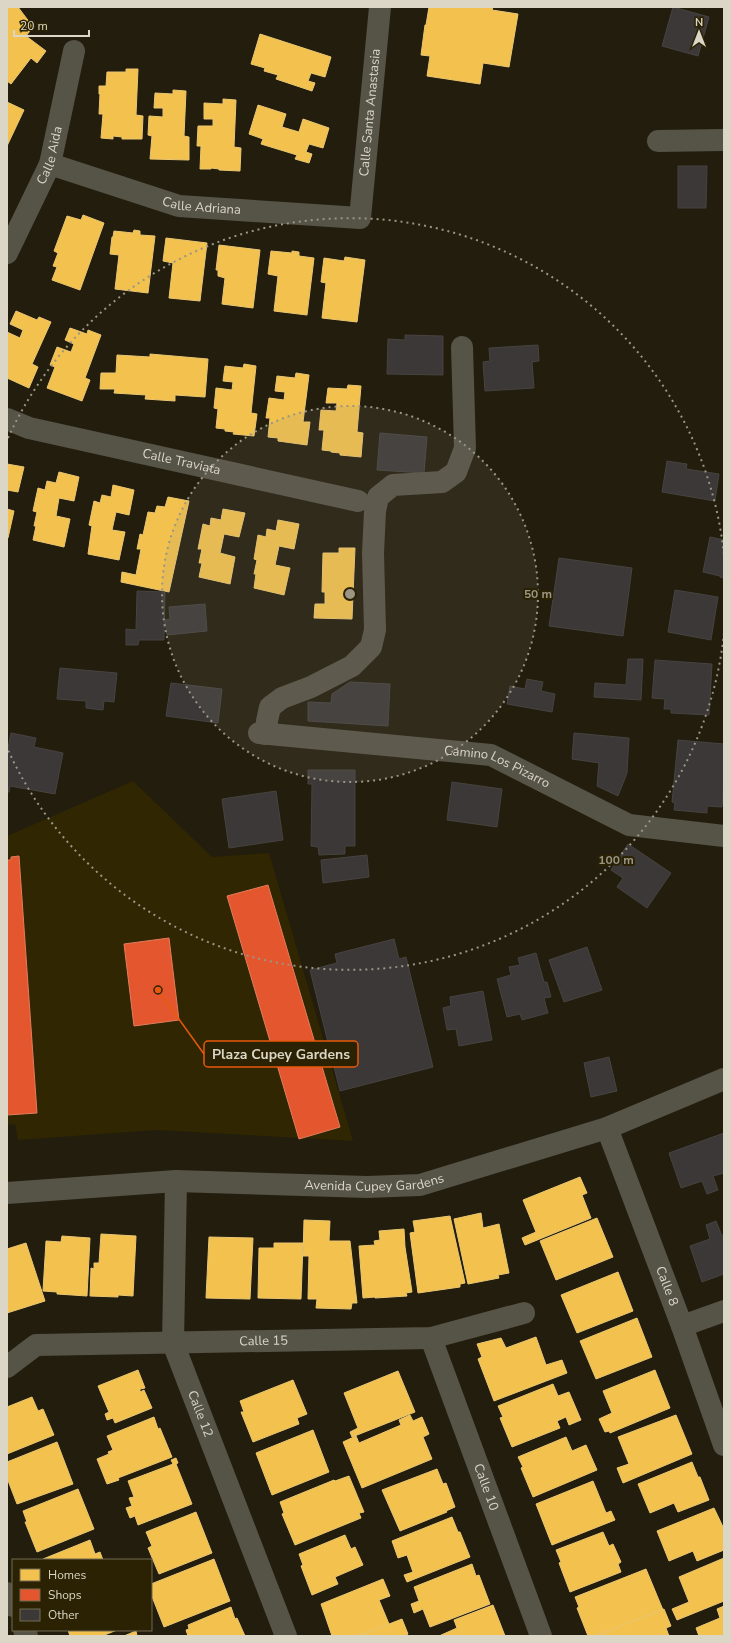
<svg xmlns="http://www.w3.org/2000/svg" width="731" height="1643" font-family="'Nunito Sans',sans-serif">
	<rect width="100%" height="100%" fill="#221d0d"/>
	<path fill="#312602" d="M133,781L212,857L269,853L353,1141L157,1130L18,1140L15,1124L7,1125V836Z"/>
	<g fill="#f2c14e" stroke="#ebc772">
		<path d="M7,7H18L33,27L26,36L46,51L37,63L31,58L11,84L7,81Z"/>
		<path d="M429,7H493L492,10L518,14L509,67L483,63L480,84L427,76L430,56L421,55L425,25H426Z"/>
		<path d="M260,34L331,57L325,77L311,73L308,81L315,83L312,91L276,79L278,75L264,71L265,68L251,64Z"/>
		<path d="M126,69H138L136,115L143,116L142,139H122V137L113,136V139L101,138L103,114H99L100,94H99V86H106L107,72H126Z"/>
		<path d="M173,90L186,91L184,136L189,137V160L150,159L152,136L148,135L149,116L163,117V108H154L155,93L173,94Z"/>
		<path d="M223,99L236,100L234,147L241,148L240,171L219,170V169L211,168V169H200L201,146H197L198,126H213V119H204V103L223,104Z"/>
		<path d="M7,102L24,110L7,146Z"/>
		<path d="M258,105L286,114L282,127L299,132L303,119L329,128L323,148L309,144L306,152L312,154L309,163L295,159L297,155L261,144L263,139L249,134Z"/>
		<path d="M83,215L104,223L80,290L52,280L57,267L53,266L58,253L54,251L67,216L81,220Z"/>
		<path d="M134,230L140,231V235L155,236L148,293L115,289L119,255L110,254L112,237H113L114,231L133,233Z"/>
		<path d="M166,238L207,243L200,301L169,298L173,263L163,261Z"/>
		<path d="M219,245L260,250L253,308L222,304L225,278L218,276V270H216Z"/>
		<path d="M271,251L292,253V251L299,252V256L314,258L307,315L274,311L278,276L268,274Z"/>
		<path d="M345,257L365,260L357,322L322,318L326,283L321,282L324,258L344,261Z"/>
		<path d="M16,311L37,320L39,317L51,322L32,364L38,367L29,388L7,378V332L20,338L23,330L10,324Z"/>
		<path d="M70,328L87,334L88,330L101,335L85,378L90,380L82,401L47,388L55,367L50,365L57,347L71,352L74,344L65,340Z"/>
		<path d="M150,354L208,359L205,397L175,395V401L145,399L146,395L114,393L115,389H100L101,373H116L117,355L150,357Z"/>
		<path d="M244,364L256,366L251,413L257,414L254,436L233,434L234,432L225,431V429L216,428L218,409L214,408L216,388L232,390L233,382L223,381L225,366L243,368Z"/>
		<path d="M296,373L309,375L303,422H310L307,445L278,441V438L268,437L270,418H266L269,398L284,400L285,392L275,391L277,376L295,378Z"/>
		<path d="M348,385L361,386L357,432L363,433L361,457L340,455V453L331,452V451L322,450L324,430H319L321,410L336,411L337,403H326L328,388L347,389Z"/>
		<path d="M7,464L24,467L18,492L7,490Z"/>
		<path d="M59,472L79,477L74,501L59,498L56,516L70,519L64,547L33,540L36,526H34L37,512L33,511L38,488L45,490L47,481L56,483Z"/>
		<path d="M113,485L134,490L129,515L116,512L112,530L125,532L119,560L88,554L92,526L89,525L94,501L100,503L102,495L111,497Z"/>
		<path d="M168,497L189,501L169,592L121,582L122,572L136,575L141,549H137L140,534L143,535L148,512L155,513L157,506L165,507Z"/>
		<path d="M7,509L14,511L8,538H7Z"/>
		<path d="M223,509L245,513L239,537L224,534L220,553L235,557L230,584L199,577L202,563H199L202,549H198L203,524L210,526L211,518L221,520Z"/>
		<path d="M278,520L299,524L294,549L279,546L275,565L290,568L284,595L254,588L256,574H254L257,560L254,559L258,535L266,537L267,529L276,531Z"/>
		<path d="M339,548H355L352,619L314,618L315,604H325V592H322L323,553H339Z"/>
		<path d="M580,1177L587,1193L582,1195L591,1218L525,1245L522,1238L536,1232L523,1200Z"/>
		<path d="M481,1213L483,1228L499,1224L509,1273L498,1275L499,1278L468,1284L454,1219Z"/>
		<path d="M450,1216L465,1283L460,1284V1287L418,1293L410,1233L415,1232L413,1221Z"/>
		<path d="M597,1218L613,1257L556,1280L540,1241Z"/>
		<path d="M304,1220L330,1221L329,1241H350L357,1303H352L351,1309L316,1308L317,1299H308L309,1256H303Z"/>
		<path d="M404,1229L405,1247L412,1292L406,1293L407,1296L375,1298V1297L363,1298L359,1246L375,1245L374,1241L380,1240L379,1231Z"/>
		<path d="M101,1234L136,1236L133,1296L118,1295V1297L90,1296L91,1268L94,1269V1263H99Z"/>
		<path d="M62,1236L90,1238L87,1296L57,1294V1292L43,1291L46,1241L61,1242Z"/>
		<path d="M209,1237L253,1238L250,1299L206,1298Z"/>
		<path d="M26,1243L45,1301L7,1313V1249Z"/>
		<path d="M274,1243H303L301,1299L258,1298L259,1248H274Z"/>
		<path d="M618,1272L633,1311L577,1333L561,1295Z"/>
		<path d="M637,1318L652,1357L596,1379L580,1341Z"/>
		<path d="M536,1337L546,1365L562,1360L567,1373L494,1401L478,1359L482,1357L477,1344L501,1338L506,1348Z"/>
		<path d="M138,1370L145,1388L140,1389V1392L144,1390L152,1408L115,1423L113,1418L107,1420L105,1414L109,1412L98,1386Z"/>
		<path d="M655,1370L670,1408L610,1433L609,1431L605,1432L599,1419L612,1413L603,1391Z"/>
		<path d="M398,1371L415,1412L352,1437L350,1432L358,1428L344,1393Z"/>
		<path d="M293,1380L307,1414L297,1418L299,1424L253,1442L241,1412H244L240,1401Z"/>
		<path d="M553,1384L558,1396L569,1392L581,1420L569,1425L566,1417L557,1421L560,1428L512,1447L500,1418L503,1417L498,1406Z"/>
		<path d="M32,1397L38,1411L43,1409L54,1435L7,1454V1407Z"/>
		<path d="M410,1415L413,1421L422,1417L429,1434L423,1437L432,1459L362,1488L343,1442L356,1436L359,1443L401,1425L399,1420Z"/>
		<path d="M676,1415L692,1454L623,1483L617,1468L629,1464L618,1437Z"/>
		<path d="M154,1417L158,1429L160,1428L172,1457L118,1478L119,1480L107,1484L97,1459L109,1454L108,1452L113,1450L107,1436Z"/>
		<path d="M313,1430L329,1472L272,1495L256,1453Z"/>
		<path d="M566,1437L572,1451L586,1445L597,1470L533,1497L521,1468L523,1467L518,1457Z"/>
		<path d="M57,1442L73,1484L17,1504L7,1478V1462Z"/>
		<path d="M176,1458L178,1463L176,1464L192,1504L138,1525L135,1516L130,1518L126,1508L132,1506L129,1498L134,1497L128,1481L173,1464L171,1460Z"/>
		<path d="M692,1462L698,1477H700L709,1500L678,1512L674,1503L650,1513L638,1484Z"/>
		<path d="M437,1469L443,1484L446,1483L455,1507L446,1511L447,1512L400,1531L382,1490Z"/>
		<path d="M349,1476L364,1512L359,1513L361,1518L295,1545L282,1514L284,1513L280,1502L334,1480L335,1481Z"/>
		<path d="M593,1481L606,1513L611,1511L615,1520L552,1545L536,1504Z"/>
		<path d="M78,1489L94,1529L37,1552L25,1522H27L23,1511Z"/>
		<path d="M714,1508L724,1529V1550L697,1561L693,1551L669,1561L657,1531Z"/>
		<path d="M196,1512L212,1553L159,1574L148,1548L152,1546L146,1532Z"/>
		<path d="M452,1517L458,1532H460L470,1557L407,1582L404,1575L413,1572L407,1555L398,1558L392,1541Z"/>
		<path d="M603,1532L609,1546L613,1544L621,1562L618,1564L621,1572L570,1592L559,1563L561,1562L556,1550Z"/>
		<path d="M345,1535L351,1549L355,1547L363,1565L335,1577L338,1584L312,1595L301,1566L303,1565L299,1554Z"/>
		<path d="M90,1540L95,1554L100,1552L103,1560H44L43,1559Z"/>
		<path d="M724,1558V1601L677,1620L672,1609L689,1602L679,1577Z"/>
		<path d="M214,1559L230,1601L164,1627L151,1594V1584Z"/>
		<path d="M472,1564L476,1576L479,1575L490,1604L430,1627L423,1609L414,1613L411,1604L419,1601L414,1587Z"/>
		<path d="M646,1569L663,1610L595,1636H588L577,1608L579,1607L575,1597Z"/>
		<path d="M383,1579L390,1596L379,1600L389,1624L358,1636H332L321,1604Z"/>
		<path d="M493,1605L505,1636H439L457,1628L454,1620Z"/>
		<path d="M724,1606V1636H699L696,1628L720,1618L717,1609Z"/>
		<path d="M231,1607L235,1619L237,1618L245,1636H188L186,1630L189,1629L188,1625Z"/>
		<path d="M664,1609L671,1626L666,1628L669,1636H595Z"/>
		<path d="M402,1619L408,1634L405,1636H358Z"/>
		<path d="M68,1630H117L102,1636H70Z"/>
		<path d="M136,1631L137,1636H124Z"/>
	</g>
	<g fill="#e4572e" stroke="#e17d5b">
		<path d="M19,856L37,1113L7,1115V860H11V857Z"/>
		<path d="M268,885L340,1127L299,1139L227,896Z"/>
		<path d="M169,938L179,1020L134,1026L124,944Z"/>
	</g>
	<g fill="#3b3837" stroke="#464341">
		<path d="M673,7L709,17L698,56L662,46Z"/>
		<path d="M678,166H707L706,208H678Z"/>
		<path d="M405,335L443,336V375L387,374L388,339L405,340Z"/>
		<path d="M538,345L539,361L532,362L534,388L485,391L483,362L490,361L489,348Z"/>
		<path d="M380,433L427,437L424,473L377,470Z"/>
		<path d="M667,461L687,464L686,469L719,474L715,501L662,492Z"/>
		<path d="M710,537L724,540V578L720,577V576L703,572Z"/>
		<path d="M559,558L632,568L623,636L549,626Z"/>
		<path d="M675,590L718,597L711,640L668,632Z"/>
		<path d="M137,591L165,592L164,640H139L138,645H126V629L136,630Z"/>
		<path d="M205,604L207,631L167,635L165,620L170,619L169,607Z"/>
		<path d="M628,659H643L641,700L594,697L595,683L626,685Z"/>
		<path d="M655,660L712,664L709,715L671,713V709H664L665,699L652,698Z"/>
		<path d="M60,668L117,673L114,702L104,701L103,710L86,708V701L57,699Z"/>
		<path d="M527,679L543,682L541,691L555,694L552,712L507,704L510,686L525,689Z"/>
		<path d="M350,682L390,684L388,726L308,721V702L331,703L332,694Z"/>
		<path d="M171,683L222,689L218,723L166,716Z"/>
		<path d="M11,733L36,738L34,747L63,753L55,794L10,786L9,792H7V753Z"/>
		<path d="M574,733L629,738L627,773L618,796L597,786L599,763L572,759Z"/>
		<path d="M678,740L724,744V780L722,807L707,806V813L674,810L675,803L672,802Z"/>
		<path d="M308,770H355V846H345V854L319,855L318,847L311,846L312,784H308Z"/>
		<path d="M452,782L502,789L497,827L447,820Z"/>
		<path d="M276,791L283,840L229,848L222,799Z"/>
		<path d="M628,844L671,873L647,908L617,887L623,878L611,870Z"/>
		<path d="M367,855L369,877L323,883L321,860Z"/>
		<path d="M394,939L399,959L406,957L433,1067L340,1091L310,970L337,963L335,954Z"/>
		<path d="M587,947L602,990L564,1002L549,960Z"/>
		<path d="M536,953L544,982H547L551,997L544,998L548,1013L522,1020L520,1014L507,1017L497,979L511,975L509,967L520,965L518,958Z"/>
		<path d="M483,991L492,1040L459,1046L456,1029L447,1030L443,1008L451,1006L450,997Z"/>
		<path d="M609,1057L617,1091L591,1097L584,1063Z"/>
		<path d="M724,1133V1173L713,1176L718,1190L707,1194L702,1181L681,1188L669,1153Z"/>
		<path d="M716,1221L722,1236L724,1235V1274L702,1282L690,1246L710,1239L706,1225Z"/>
	</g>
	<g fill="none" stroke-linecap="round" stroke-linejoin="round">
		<g stroke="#565347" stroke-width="22">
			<path d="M658,141L724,140"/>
			<path id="s1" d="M50,164L179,206L360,218L380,7"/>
			<path id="s2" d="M7,253L50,164L74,51"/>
			<path id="s3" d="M7,419L29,428L358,501"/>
			<path id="s4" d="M259,733L491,755L629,825L724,836"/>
			<path d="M266,734L267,721L270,707L282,698L311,687L352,666L371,647L375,630L373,553L375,511L378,497L393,485L442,482L456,472L465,448L462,347"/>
			<path id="s5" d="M607,1128L682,1326L724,1445"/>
			<path id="s6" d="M176,1181L173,1343L286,1636"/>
			<path id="s7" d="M7,1193L176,1181L367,1187L420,1185L607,1128L724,1079"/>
			<path d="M682,1326L724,1311"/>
			<path id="s8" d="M431,1338L541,1636"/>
			<path id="s9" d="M7,1367L36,1345L431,1338L524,1313"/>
			<path d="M7,1593L13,1606"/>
			<path d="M24,1630L27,1636"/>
		</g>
	</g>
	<circle cx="350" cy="594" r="188" fill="#9a9585" fill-opacity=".12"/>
	<g fill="none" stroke="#9a9585" stroke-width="2" stroke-dasharray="2 4">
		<circle cx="350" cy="594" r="188"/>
		<path d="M724 633A376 376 0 0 1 8 750M8 438A376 376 0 0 1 724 555"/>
	</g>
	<g text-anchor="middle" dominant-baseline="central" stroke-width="4" stroke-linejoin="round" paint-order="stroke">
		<g font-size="13" fill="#dbd6c5" stroke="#2b2204">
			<text stroke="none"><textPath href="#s1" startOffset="423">Calle Santa Anastasia</textPath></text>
			<text stroke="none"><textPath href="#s2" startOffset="107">Calle Aida</textPath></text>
			<text stroke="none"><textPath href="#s1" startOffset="158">Calle Adriana</textPath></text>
			<text stroke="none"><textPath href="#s3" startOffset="180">Calle Traviata</textPath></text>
			<text stroke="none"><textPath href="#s4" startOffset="242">Camino Los Pizarro</textPath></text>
			<text stroke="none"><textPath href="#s7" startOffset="368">Avenida Cupey Gardens</textPath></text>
			<text stroke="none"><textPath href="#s5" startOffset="169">Calle 8</textPath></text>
			<text stroke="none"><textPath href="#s9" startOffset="264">Calle 15</textPath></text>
			<text stroke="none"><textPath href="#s6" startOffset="238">Calle 12</textPath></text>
			<text stroke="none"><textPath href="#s8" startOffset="159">Calle 10</textPath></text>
		</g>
	</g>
	<circle cx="350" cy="594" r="6" fill="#9a9585" stroke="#2b2204" stroke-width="2"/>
	<g font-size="12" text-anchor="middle" font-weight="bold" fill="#9a9585" stroke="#2b2204" stroke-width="4" stroke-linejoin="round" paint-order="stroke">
		<text x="538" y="598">50 m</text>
		<text x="616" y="864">100 m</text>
	</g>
	<path fill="none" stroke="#e8590c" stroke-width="1.5" d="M158 990L204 1054"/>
	<circle fill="#e8590c" stroke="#2b2204" stroke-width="1.5" cx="158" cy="990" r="4"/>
	<rect fill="#2b2204" stroke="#e8590c" stroke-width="1.5" x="204" y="1041" width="154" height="26" rx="4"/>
	<g font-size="14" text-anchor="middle" font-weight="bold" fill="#dbd6c5">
		<text x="281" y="1059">Plaza Cupey Gardens</text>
	</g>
	<rect width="731" height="1643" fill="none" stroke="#dbd6c5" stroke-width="16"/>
	<rect x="12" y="1559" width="140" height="72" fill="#2b2204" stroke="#716a51"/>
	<rect x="20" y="1569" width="20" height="12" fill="#f2c14e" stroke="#716a51"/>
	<text x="48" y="1579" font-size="12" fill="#dbd6c5">Homes</text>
	<rect x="20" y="1589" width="20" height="12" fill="#e4572e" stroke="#716a51"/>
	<text x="48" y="1599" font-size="12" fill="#dbd6c5">Shops</text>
	<rect x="20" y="1609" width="20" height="12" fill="#3b3837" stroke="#716a51"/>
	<text x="48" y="1619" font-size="12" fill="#dbd6c5">Other</text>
	<g transform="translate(699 32)" stroke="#2b2204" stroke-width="3" paint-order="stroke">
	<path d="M0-3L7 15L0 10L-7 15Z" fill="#dbd6c5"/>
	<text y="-6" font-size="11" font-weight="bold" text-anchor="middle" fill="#dbd6c5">N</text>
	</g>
	<path d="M14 30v6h75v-6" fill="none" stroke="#dbd6c5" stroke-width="2"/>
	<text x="20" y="30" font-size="12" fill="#dbd6c5" stroke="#2b2204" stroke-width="3" paint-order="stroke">20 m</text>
</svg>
